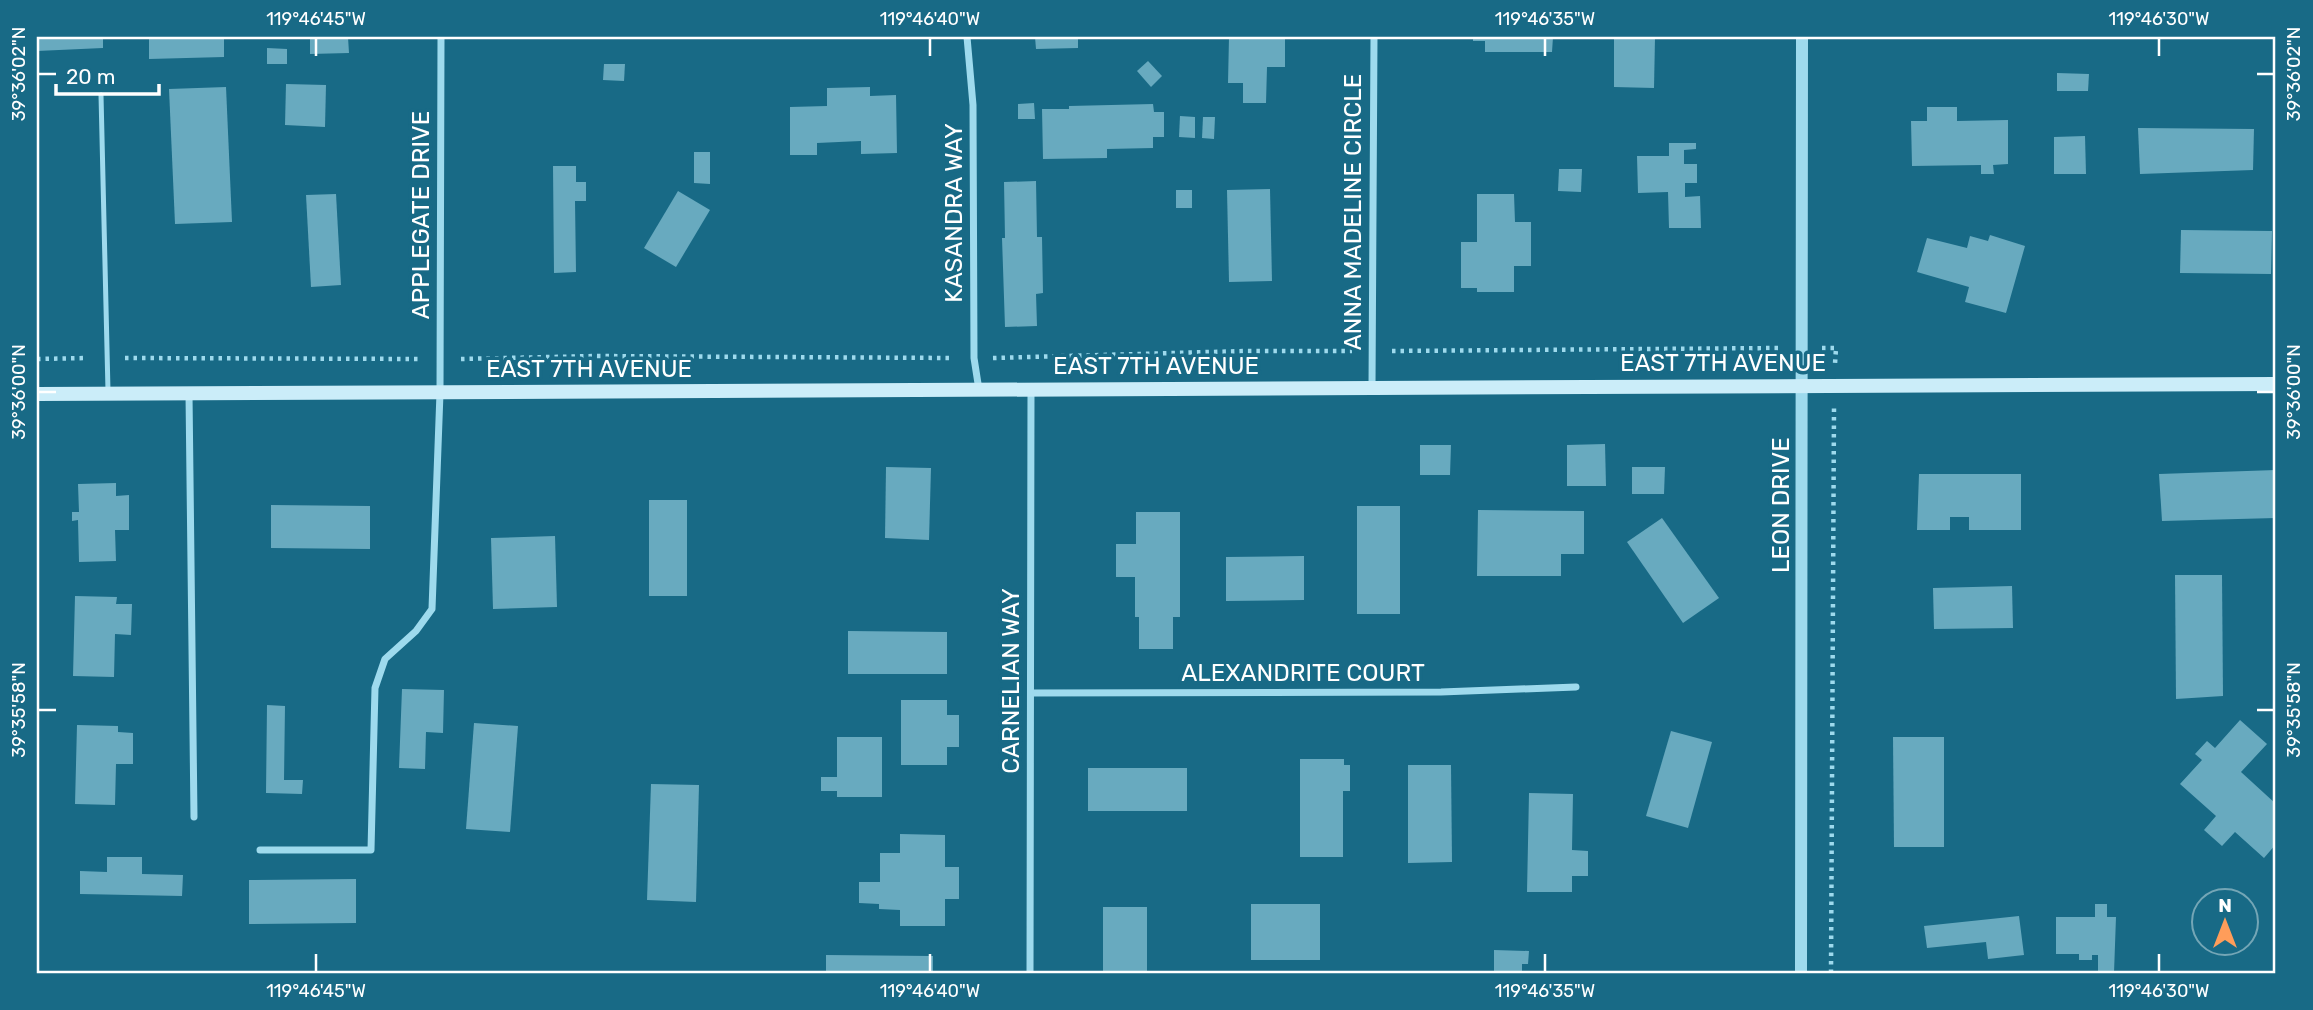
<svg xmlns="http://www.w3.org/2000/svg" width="2313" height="1010" font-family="Rubik,sans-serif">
	<rect width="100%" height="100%" fill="#186a86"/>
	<g fill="#68aabf">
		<path d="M37,37H103V48L37,51Z"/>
		<path d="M149,37H224V57L149,59Z"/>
		<path d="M310,37H348L349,53L310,54Z"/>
		<path d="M1035,37H1078V48L1036,49Z"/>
		<path d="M1229,37H1285V67H1267L1266,103H1243V83H1228Z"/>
		<path d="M1473,37H1553L1552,52H1485V41H1473Z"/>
		<path d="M1614,38H1655L1654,88L1614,87Z"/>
		<path d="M267,48L287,49V64H267Z"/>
		<path d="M1148,61L1162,76L1151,87L1137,71Z"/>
		<path d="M604,64H625L624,81L603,80Z"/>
		<path d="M2057,73L2089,74L2088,91H2057Z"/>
		<path d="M286,84L326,85L325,127L285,125Z"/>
		<path d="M226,87L232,222L175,224L169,89Z"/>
		<path d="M870,87V96L896,95L897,153L861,154V141L817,143V155H790V107L827,106V88Z"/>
		<path d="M1034,103L1035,119H1018V104Z"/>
		<path d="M1153,104L1154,112H1164V137H1153V148L1107,149V158L1043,159L1042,109H1069V106Z"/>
		<path d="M1927,107H1957V121L2008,120V164L1993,165L1994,174H1981V165L1912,166L1911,121H1927Z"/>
		<path d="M1180,116L1195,117V138L1179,137Z"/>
		<path d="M1203,117H1215L1214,139L1202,138Z"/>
		<path d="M2138,128L2254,129L2253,170L2140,174Z"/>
		<path d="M2085,136L2086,174H2054V137Z"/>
		<path d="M1669,143H1696V149L1684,150V164H1697V183H1685V197L1700,196L1701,228H1669L1668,192L1638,193L1637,156H1669Z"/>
		<path d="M694,152H710V184L694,183Z"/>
		<path d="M553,166H576V182H586V201H575L576,272L554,273Z"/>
		<path d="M1559,169H1582L1581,192L1558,191Z"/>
		<path d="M1036,181L1037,237H1042L1043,293L1036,294L1037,326L1005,327L1002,238H1005L1004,182Z"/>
		<path d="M1270,189L1272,281L1229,282L1227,190Z"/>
		<rect x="1176" y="190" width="16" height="18"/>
		<path d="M678,191L710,210L676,267L644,248Z"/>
		<path d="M336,194L341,285L311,287L306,195Z"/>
		<path d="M1477,194H1514L1515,222H1531V266H1514V292H1477V288H1461V242H1477Z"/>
		<path d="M2181,230L2272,231L2271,274L2180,273Z"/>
		<path d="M1990,235L2025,246L2006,313L1965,302L1969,287L1917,272L1927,238L1967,248L1970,236L1988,241Z"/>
		<path d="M1605,444L1606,486H1567V445Z"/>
		<path d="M1420,445H1451L1450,475H1420Z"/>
		<path d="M886,467L931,468L929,540L885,538Z"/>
		<path d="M1632,467H1665L1664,494H1632Z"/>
		<path d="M2276,470V518L2162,521L2159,474Z"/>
		<path d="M1919,474H2021V530H1969V517H1950V530H1917Z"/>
		<path d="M116,483V496L129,495V530H115L116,561L79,562L78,520L72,521V512H79L78,484Z"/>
		<rect x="649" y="500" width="38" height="96"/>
		<path d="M271,505L370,506V549L271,548Z"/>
		<rect x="1357" y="506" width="43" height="108"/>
		<path d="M1478,510L1584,511V554H1561V576H1477Z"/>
		<path d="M1136,512H1180V617H1173V649H1139V617H1135V577H1116V544H1136Z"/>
		<path d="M1662,518L1719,598L1683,623L1627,542Z"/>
		<path d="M555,536L557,607L493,609L491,538Z"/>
		<path d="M1304,556V600L1226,601V557Z"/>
		<path d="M2175,575H2222L2223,696L2176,699Z"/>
		<path d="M2012,586L2013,628L1934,629L1933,588Z"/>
		<path d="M75,596L117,597L116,604H132L131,635L115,634L114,677L73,676Z"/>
		<path d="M848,631L947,632V674H848Z"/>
		<path d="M402,689L444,690L443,733L426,732L425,769L399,768Z"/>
		<path d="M901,700H947V715H959V747H947V765H901Z"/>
		<path d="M267,705L285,706L284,780H303L302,794L266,793Z"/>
		<path d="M2240,720L2267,744L2241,772L2276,804V844L2264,858L2235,832L2222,846L2204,830L2216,816L2180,784L2202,760L2195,754L2207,741L2215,748Z"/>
		<path d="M474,723L518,726L510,832L466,829Z"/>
		<path d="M77,725L118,726V732L133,733V764H116L115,805L75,804Z"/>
		<path d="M1671,731L1712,742L1688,828L1646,816Z"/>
		<path d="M837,737H882V797H837V791H821V777H837Z"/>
		<path d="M1893,737H1944V847H1894Z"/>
		<path d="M1300,759H1344V765H1350V791H1343V857H1300Z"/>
		<path d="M1408,765H1451L1452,862L1408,863Z"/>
		<rect x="1088" y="768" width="99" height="43"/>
		<path d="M651,784L699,785L696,902L647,900Z"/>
		<path d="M1529,793L1573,794L1572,850L1588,851V876H1572V892H1527Z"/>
		<path d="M900,834L945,835V867H959V899H945V926H900V910L879,909V904L859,903V882H880V853H900Z"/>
		<path d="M107,857H142V874L183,875L182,896L80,894V871L107,872Z"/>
		<path d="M356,879V923L249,924V880Z"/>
		<rect x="1251" y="904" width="69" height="56"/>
		<path d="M2095,904H2107V917H2116L2114,973H2098V955H2092V960H2079V954H2056V917H2095Z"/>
		<rect x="1103" y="907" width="44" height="66"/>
		<path d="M2019,916L2024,955L1988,959L1986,942L1927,948L1924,926Z"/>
		<path d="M1494,950L1529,951L1528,964H1522V973L1494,971Z"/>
		<path d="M826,955L933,956V973H826Z"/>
	</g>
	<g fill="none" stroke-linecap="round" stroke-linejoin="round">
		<g stroke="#9edaed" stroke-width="4.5" stroke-dasharray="3.5 5" stroke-linecap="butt">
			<path d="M1822,348H1836L1835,364"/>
			<path d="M1392,351L1779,348"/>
			<path d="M125,358L421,359"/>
			<path d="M993,358L1246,351H1352"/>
			<path d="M37,359L88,358"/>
			<path d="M461,359L595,356L953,358"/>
			<path d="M1831,973L1834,408"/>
		</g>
		<path stroke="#9edaed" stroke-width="5" d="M101,95L108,391"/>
		<g stroke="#9edaed" stroke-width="7">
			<path d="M967,37L973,105L974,358L979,390"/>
			<path d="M1372,387L1374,37"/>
			<path d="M189,394L194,817"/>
			<path d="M1031,693L1441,692L1576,687"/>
			<path d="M260,850H371L375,688L385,659L416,631L432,609L440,393L441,37"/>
			<path d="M1030,973L1031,390"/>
		</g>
		<path stroke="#9edaed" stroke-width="12" d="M1801,973L1802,37"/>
		<path stroke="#cbedf9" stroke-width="14" d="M37,394L2276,384"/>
	</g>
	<path fill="none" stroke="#fff" stroke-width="2.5" d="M316,38V56M930,38V56M1545,38V56M2159,38V56M38,74H56M2257,74H2274M38,392H56M2257,392H2274M38,710H56M2257,710H2274M316,954V972M930,954V972M1545,954V972M2159,954V972"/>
	<g text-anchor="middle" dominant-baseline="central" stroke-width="7" stroke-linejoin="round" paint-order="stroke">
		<g font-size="24" fill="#fff" stroke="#186a86">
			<text transform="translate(1353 212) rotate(-90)">ANNA MADELINE CIRCLE</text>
			<text transform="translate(954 213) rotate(-90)">KASANDRA WAY</text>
			<text transform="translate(421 215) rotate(-90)">APPLEGATE DRIVE</text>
			<text x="1723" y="363">EAST 7TH AVENUE</text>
			<text x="1156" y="366">EAST 7TH AVENUE</text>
			<text x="589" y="369">EAST 7TH AVENUE</text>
			<text transform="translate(1781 505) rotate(-90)">LEON DRIVE</text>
			<text x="1303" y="673">ALEXANDRITE COURT</text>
			<text transform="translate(1011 681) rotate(-90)">CARNELIAN WAY</text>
		</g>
	</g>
	<rect width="2313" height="1010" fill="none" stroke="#186a86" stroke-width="77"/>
	<g transform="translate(2225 922)"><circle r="33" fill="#186a86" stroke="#74a6b6" stroke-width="2"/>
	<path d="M0-5L12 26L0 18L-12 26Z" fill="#ff9d5a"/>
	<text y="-10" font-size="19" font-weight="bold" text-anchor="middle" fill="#ffffff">N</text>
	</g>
	<path d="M56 84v10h103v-10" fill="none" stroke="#ffffff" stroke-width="3.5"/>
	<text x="66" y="84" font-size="21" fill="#ffffff" stroke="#186a86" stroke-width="5" paint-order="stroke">20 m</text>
	<rect x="38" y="38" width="2236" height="934" fill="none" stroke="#fff" stroke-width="2.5"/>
	<g font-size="18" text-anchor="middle" fill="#fff">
		<text x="316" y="25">119°46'45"W</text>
		<text x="930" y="25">119°46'40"W</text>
		<text x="1545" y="25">119°46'35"W</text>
		<text x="2159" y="25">119°46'30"W</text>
		<text transform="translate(19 74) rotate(-90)" y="6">39°36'02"N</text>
		<text transform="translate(2294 74) rotate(-90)" y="6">39°36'02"N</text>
		<text transform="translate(19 392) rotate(-90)" y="6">39°36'00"N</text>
		<text transform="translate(2294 392) rotate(-90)" y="6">39°36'00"N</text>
		<text transform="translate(19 710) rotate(-90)" y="6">39°35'58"N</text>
		<text transform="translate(2294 710) rotate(-90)" y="6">39°35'58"N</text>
		<text x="316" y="997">119°46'45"W</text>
		<text x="930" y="997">119°46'40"W</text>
		<text x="1545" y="997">119°46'35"W</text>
		<text x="2159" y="997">119°46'30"W</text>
	</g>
</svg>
